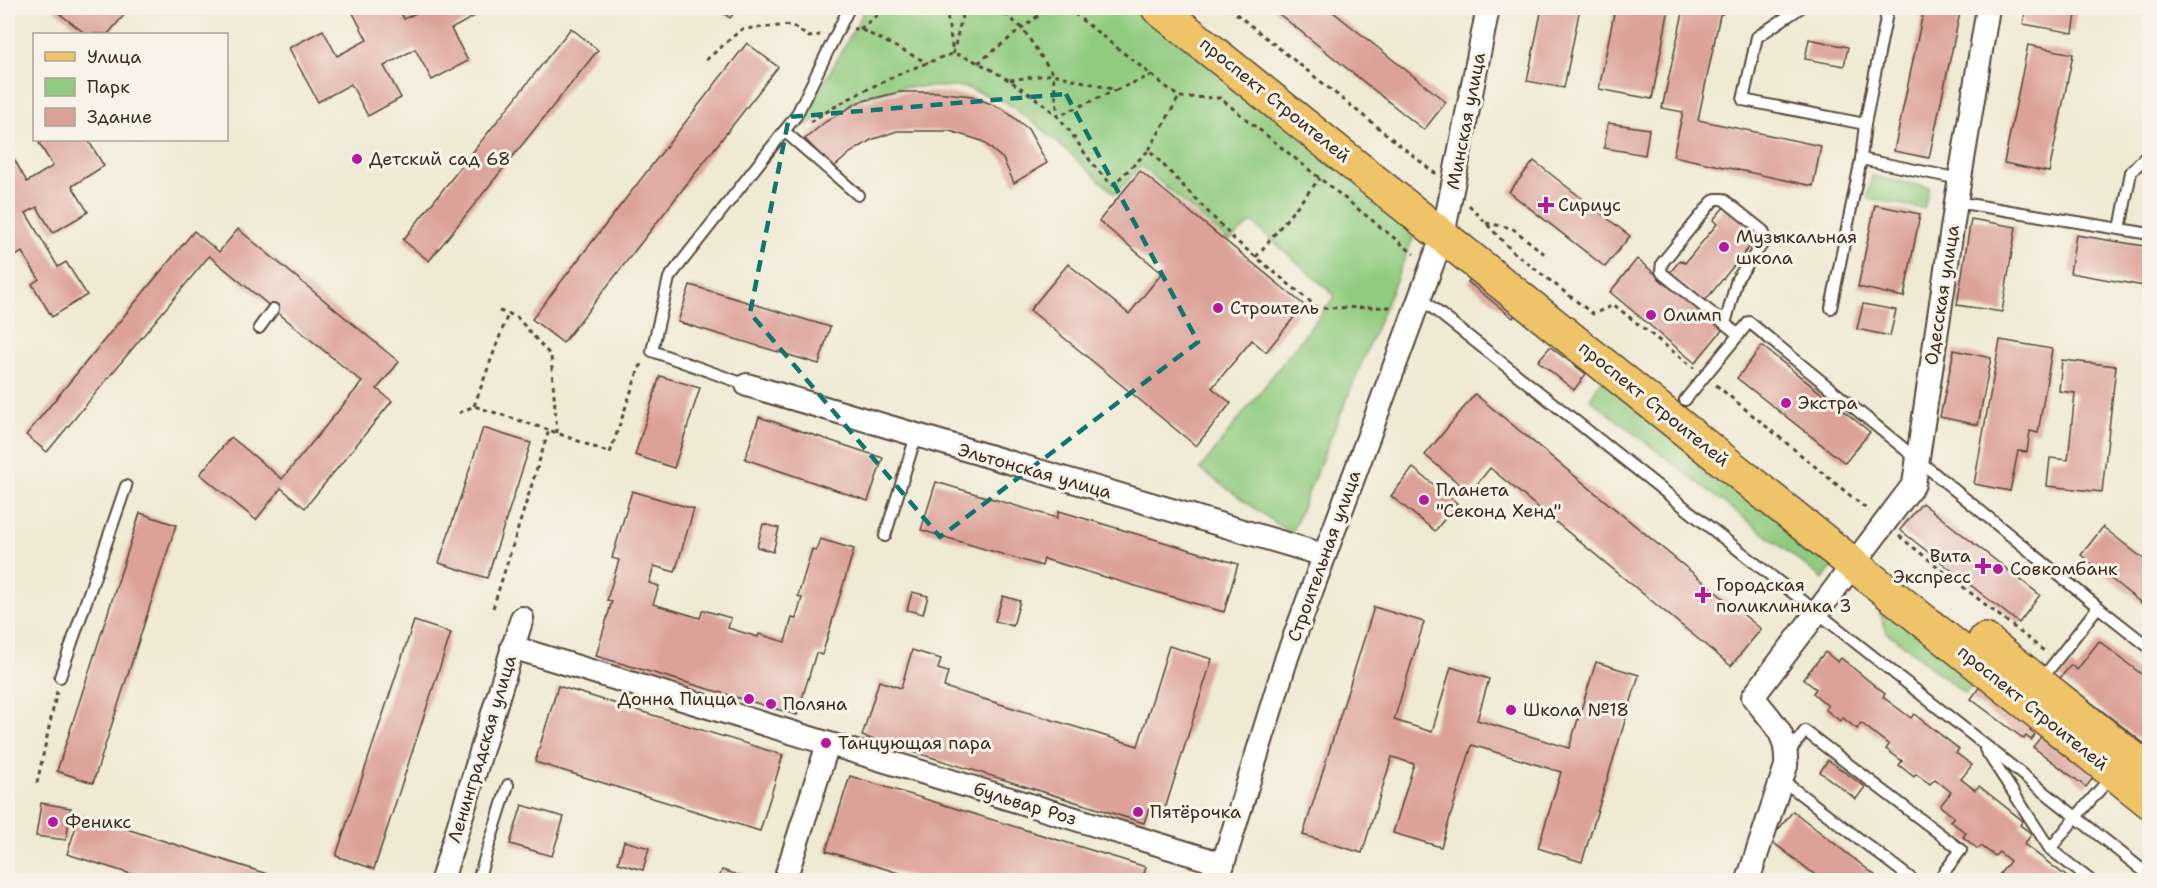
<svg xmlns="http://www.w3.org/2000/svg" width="2157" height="888" font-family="'Shantell Sans',sans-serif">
	<rect width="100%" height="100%" fill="#f7f3e8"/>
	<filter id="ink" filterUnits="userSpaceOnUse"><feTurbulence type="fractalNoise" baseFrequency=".0167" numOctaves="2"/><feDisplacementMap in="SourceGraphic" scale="12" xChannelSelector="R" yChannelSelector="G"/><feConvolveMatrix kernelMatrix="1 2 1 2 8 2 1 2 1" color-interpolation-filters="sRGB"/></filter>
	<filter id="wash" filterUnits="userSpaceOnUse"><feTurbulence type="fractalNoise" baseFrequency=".008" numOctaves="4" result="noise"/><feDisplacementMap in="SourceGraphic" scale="24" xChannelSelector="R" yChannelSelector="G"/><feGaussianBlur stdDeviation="1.35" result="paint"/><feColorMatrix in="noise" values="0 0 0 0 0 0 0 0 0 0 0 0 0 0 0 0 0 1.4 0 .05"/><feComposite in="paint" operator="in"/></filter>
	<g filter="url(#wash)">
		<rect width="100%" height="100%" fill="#efead4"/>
		<g fill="#90cb7f" stroke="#667a4e" stroke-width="1.5">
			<path d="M866,8H1138L1417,229L1291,534L1200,469L1335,296L1252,222L1229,241L1141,166L1115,194L1041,128L1004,101L964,87H904L866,96L798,129Z"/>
			<path d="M1872,176L1929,187L1924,209L1867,198Z"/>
			<path d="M1603,377L1838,560L1823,579L1590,399Z"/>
			<path d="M1870,586L1981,675L1965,694L1887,632Z"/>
		</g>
		<g id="blocks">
			<g fill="#dca29a">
				<path d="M52,8H116L125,14L108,34H86Z"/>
				<path d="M364,8H398L404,19L426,8H485L486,10L451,29L468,61L432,80L415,49L384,66L401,98L368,116L351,84L318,102L289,48L323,30L337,56L367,40L353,13Z"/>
				<path d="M717,8H738L730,18Z"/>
				<path d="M1276,8H1328L1446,102L1424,130L1274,10Z"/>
				<path d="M1542,8H1580L1564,88L1527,81Z"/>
				<path d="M1615,8H1669L1652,99L1599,89Z"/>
				<path d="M1684,8H1732L1720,15L1698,120L1821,146L1813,186L1673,156L1683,112L1662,108Z"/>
				<path d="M1924,8H1961L1929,158L1894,151Z"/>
				<path d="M2026,8H2077L2073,33L2023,24Z"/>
				<path d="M571,28L598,50L429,261L403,240Z"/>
				<path d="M1809,39L1848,47L1844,66L1805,59Z"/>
				<path d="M747,43L778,67L563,343L532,319Z"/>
				<path d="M2028,45L2073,54L2049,172L2004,163Z"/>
				<path d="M900,92H937L972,96L1003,109L1028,129L1047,163L1014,183L1003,159L982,141L950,131H897L871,140L850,153L833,168L805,139L825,122L859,102Z"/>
				<path d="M1608,123L1649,129L1645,155L1604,148Z"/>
				<path d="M45,140H88L104,166L72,186L88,212L53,233L37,207L26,213L58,267L66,262L87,295L52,317L32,284L39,279L22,252L8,261V162L14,159L27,182L53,166L39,143Z"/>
				<path d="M1534,161L1630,236L1605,267L1509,192Z"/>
				<path d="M1140,171L1304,305L1266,352L1252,340L1212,388L1231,403L1196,446L1030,310L1068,264L1129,314L1162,273L1099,221Z"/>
				<path d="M1875,205L1920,214L1904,297L1858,287Z"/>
				<path d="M1725,206L1760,234L1704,302L1669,274L1680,260L1685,263L1717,224L1713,220Z"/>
				<path d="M1971,219L2016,227L2002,312L1957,305Z"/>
				<path d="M238,229L399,362L377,389L392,401L305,508L281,488L256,520L200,474L231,437L282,479L362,382L209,256L47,452L26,435L194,231L219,252Z"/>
				<path d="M2076,235L2150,247V287L2070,273Z"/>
				<path d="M1637,259L1723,329L1695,363L1610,292Z"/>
				<path d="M1480,268L1524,303L1513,318L1468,282Z"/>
				<path d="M690,285L830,327L819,364L678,322Z"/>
				<path d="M1863,304L1896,310L1890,336L1857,329Z"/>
				<path d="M2000,340L2052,349L2038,433L2030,431L2027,452L2018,451L2010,491L1974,484Z"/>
				<path d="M1762,346L1870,432L1845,463L1737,378Z"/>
				<path d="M1550,347L1586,374L1574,390L1538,361Z"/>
				<path d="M1954,350L1991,358L1978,425L1940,417Z"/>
				<path d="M2062,360L2116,366L2102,492L2047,486L2050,458L2068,460L2075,393L2059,391Z"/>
				<path d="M660,376L700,388L674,468L635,455Z"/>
				<path d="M1475,394L1761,629L1731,666L1490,468L1470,493L1425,455Z"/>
				<path d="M759,417L883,458L868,501L745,459Z"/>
				<path d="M483,428L531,443L487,578L439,563Z"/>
				<path d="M1413,468L1457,503L1435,531L1391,496Z"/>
				<path d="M936,482L1057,518L1059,511L1238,564L1224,612L1044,559L1042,566L921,530Z"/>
				<path d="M632,491L694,509L675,572L654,566L649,583L659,586L653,604L700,618L703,610L731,618L728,628L758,637L759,634L785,642L792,618L796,619L802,598L798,596L812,549L816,551L820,539L854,549L822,655L816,653L797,715L596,656L612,601L607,600L619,560L612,558Z"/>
				<path d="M1922,503L2040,595L2019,623L1900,530Z"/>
				<path d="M140,513L176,525L93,783L57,771Z"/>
				<path d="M763,524L779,528L773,552L757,547Z"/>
				<path d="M2103,527L2150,564V610L2081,555Z"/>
				<path d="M912,592L928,596L923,614L907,610Z"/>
				<path d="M1003,596L1020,601L1013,626L995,621Z"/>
				<path d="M1374,607L1424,622L1394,720L1432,732L1451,667L1489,679L1477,720L1569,748L1596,662L1639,675L1582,862L1538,848L1561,772L1472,745L1441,847L1393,833L1414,764L1392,757L1362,853L1303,835Z"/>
				<path d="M414,621L451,633L374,869L336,856Z"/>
				<path d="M2099,641L2150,681V748L2060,678L2071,665L2077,670Z"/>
				<path d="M1169,646L1212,659L1164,812L1149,808L1144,823L862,736L879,681L901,688L912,650L941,659L938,669L948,672L944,687L1138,746Z"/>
				<path d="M1825,652L1838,662L1841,658L1885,694L1883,697L1911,718L1914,714L1959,749L1956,753L1972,765L1961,779L1975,790L1979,786L2023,821L2020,825L2032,834L2024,844L2071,880H1995L2010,861L1999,852L1995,856L1981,846L1978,849L1963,837L1966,833L1950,821L1954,817L1940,806L1951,792L1935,779L1930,784L1916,774L1914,777L1899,765L1902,761L1886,749L1889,745L1861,723L1857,729L1843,718L1840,721L1825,709L1828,706L1813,693L1816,689L1803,679Z"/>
				<path d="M558,686L783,755L760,831L535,762Z"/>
				<path d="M1980,686L2033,727L2030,731L2035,735L2031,740L2026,736L2024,739L1971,699Z"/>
				<path d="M2043,734L2096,774L2086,787L2033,747Z"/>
				<path d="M1828,760L1865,787L1856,799L1820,772Z"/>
				<path d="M850,776L1146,867L1142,880H922L826,851Z"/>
				<path d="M41,803L71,808L66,840L36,836Z"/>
				<path d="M522,805L564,817L552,856L510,844Z"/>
				<path d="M1793,811L1881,880H1822L1770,840Z"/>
				<path d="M80,814L286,880H150L67,854Z"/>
				<path d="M624,841L649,848L643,870L618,863Z"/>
				<path d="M722,870L754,880H714L715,877L719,878Z"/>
			</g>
		</g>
	</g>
	<g filter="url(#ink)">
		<use href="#blocks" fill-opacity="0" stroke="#564739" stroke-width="1.5"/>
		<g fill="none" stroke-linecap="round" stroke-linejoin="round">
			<g stroke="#564739" stroke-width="14">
				<g id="lane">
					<path d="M1800,8L1757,37L1743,100L1865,124"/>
					<path d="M784,131L858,195"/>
					<path d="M1861,159L1865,124L1888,8"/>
					<path d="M1956,202L2150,234"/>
					<path d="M2120,229L2131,172L2150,152"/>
					<path d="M1420,298L2076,817L2111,777"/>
					<path d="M1831,308L1861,159L1960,179"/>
					<path d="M1725,324L1737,279L1766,239L1763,231L1723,199H1716L1712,202L1662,263L1661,271L1663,274L1739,335"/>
					<path d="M259,328L273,309"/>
					<path d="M747,385L652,351L669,278L796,116L849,8"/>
					<path d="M1685,400L1749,322L2098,607"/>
					<path d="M885,536L916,436"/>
					<path d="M60,677L126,486"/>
					<path d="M2041,680L2098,607L2150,648"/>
					<path d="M1985,749L2050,849"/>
					<path d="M1788,754L1805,731L1961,850L1938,880"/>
					<path d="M1782,780L1913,880"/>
					<path d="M478,880L508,785"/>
					<path d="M2090,880L2050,849L2076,817L2150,876"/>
				</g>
			</g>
			<g stroke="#564739" stroke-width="26">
				<g id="street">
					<path d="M747,385L1324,555"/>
					<path d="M512,647L1223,864"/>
					<path d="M787,873L828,744"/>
					<path d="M442,880L522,618"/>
					<path d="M1218,880L1287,657L1443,235L1488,8"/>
					<path d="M1748,880L1786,766C1788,732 1772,722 1753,697L1914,484L1956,202L1988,8"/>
				</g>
			</g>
			<g stroke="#564739" stroke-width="36">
				<g id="primary">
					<path d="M1158,8L2150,802"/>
					<path d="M1985,640L2150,772"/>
				</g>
			</g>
			<g stroke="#564739" stroke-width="3" stroke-dasharray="4.5 4.5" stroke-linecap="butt">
				<path d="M946,8L953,52"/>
				<path d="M998,8L1022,28L1053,74L1058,116L1116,90"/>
				<path d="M1067,8L1179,97L1220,98L1414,254"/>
				<path d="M1229,8L1436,174"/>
				<path d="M853,29H860L928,63"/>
				<path d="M860,29L886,8"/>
				<path d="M953,54L964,8"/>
				<path d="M706,60L742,29L791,25L809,37L820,35"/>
				<path d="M978,63L1048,8"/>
				<path d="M1010,80L1053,74L1116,90L1152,75"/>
				<path d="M810,122C849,97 889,77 932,61C938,59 948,54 954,54C976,56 1044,101 1059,118C1078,139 1090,167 1113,185L1149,150L1235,240L1318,308L1395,307"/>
				<path d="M1149,150L1179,97"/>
				<path d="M1469,205L1512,251L1593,314L1614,305L1694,368"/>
				<path d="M1486,223L1512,228L1546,255"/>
				<path d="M1256,257L1320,178"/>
				<path d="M499,311L516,316L551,356L557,433"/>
				<path d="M1716,385L1869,511"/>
				<path d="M474,406L508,314"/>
				<path d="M459,413L474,406L549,430"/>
				<path d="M1899,536L2044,651"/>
				<path d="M493,608L549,430L610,453L639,368L644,362"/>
				<path d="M37,783L57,691"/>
			</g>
			<use href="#lane" stroke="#fff" stroke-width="10"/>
			<use href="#street" stroke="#fff" stroke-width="22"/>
			<use href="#primary" stroke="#efc469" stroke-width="33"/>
		</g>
	</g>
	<path fill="none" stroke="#0f766e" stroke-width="4.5" stroke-dasharray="12 8" stroke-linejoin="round" d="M1066,94L1198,342L940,537L750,313L789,117Z"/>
	<g fill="#b5179e" stroke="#f7f3e8" stroke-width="2">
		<circle cx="357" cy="159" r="6"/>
		<path d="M1543 196h6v6h6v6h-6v6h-6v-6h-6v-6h6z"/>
		<circle cx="1724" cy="247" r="6"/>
		<circle cx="1218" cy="308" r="6"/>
		<circle cx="1651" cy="315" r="6"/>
		<circle cx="1786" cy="403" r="6"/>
		<circle cx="1424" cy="500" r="6"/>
		<path d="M1980 557h6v6h6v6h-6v6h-6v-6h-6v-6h6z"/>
		<circle cx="1998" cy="569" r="6"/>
		<path d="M1700 586h6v6h6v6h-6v6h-6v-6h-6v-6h6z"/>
		<circle cx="749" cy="699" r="6"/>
		<circle cx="771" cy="704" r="6"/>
		<circle cx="1511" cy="710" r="6"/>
		<circle cx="826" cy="743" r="6"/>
		<circle cx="1138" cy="812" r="6"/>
		<circle cx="53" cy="822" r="6"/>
	</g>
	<g text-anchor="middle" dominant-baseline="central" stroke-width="6" stroke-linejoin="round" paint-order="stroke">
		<g font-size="18" fill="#3b2a1e" stroke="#f7f3e8">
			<text transform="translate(1275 100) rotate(39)">проспект Строителей</text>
			<text transform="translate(1466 121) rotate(-79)">Минская улица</text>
			<text transform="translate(1942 295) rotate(-81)">Одесская улица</text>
			<text transform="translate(1654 404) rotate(39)">проспект Строителей</text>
			<text transform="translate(1035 471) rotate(16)">Эльтонская улица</text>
			<text transform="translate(1324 556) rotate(-70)">Строительная улица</text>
			<text transform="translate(2033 708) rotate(39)">проспект Строителей</text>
			<text transform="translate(482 749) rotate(-73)">Ленинградская улица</text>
			<text transform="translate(1025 804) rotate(17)">бульвар Роз</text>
		</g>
		<g font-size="18" fill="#3b2a1e" stroke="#f7f3e8" text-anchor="start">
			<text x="369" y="159">Детский сад 68</text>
			<text x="1558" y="205">Сириус</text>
			<text x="1736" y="237">Музыкальная<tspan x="1736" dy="21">школа</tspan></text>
			<text x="1230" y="308">Строитель</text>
			<text x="1663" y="315">Олимп</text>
			<text x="1798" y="403">Экстра</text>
			<text x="1436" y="490">Планета<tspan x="1436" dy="21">"Секонд Хенд"</tspan></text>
			<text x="1971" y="556" text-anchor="end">Вита<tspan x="1971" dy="21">Экспресс</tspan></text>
			<text x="2010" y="569">Совкомбанк</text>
			<text x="1716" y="585">Городская<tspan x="1716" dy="21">поликлиника 3</tspan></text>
			<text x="737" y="699" text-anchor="end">Донна Пицца</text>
			<text x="783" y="704">Поляна</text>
			<text x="1523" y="710">Школа №18</text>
			<text x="838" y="743">Танцующая пара</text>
			<text x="1150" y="812">Пятёрочка</text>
			<text x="65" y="822">Феникс</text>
		</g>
	</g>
	<rect width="2157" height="888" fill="none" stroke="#f7f3e8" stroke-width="30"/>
	<rect x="33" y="33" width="195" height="108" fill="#f7f3e8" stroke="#aca397" stroke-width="1.5"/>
	<rect x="45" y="52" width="30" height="9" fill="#efc469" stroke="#aca397" stroke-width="1.5"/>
	<text x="87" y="63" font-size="18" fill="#3b2a1e">Улица</text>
	<rect x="45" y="78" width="30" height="18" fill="#90cb7f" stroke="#aca397" stroke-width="1.5"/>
	<text x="87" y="93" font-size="18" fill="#3b2a1e">Парк</text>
	<rect x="45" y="108" width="30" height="18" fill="#dca29a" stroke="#aca397" stroke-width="1.5"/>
	<text x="87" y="123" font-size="18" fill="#3b2a1e">Здание</text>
</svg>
